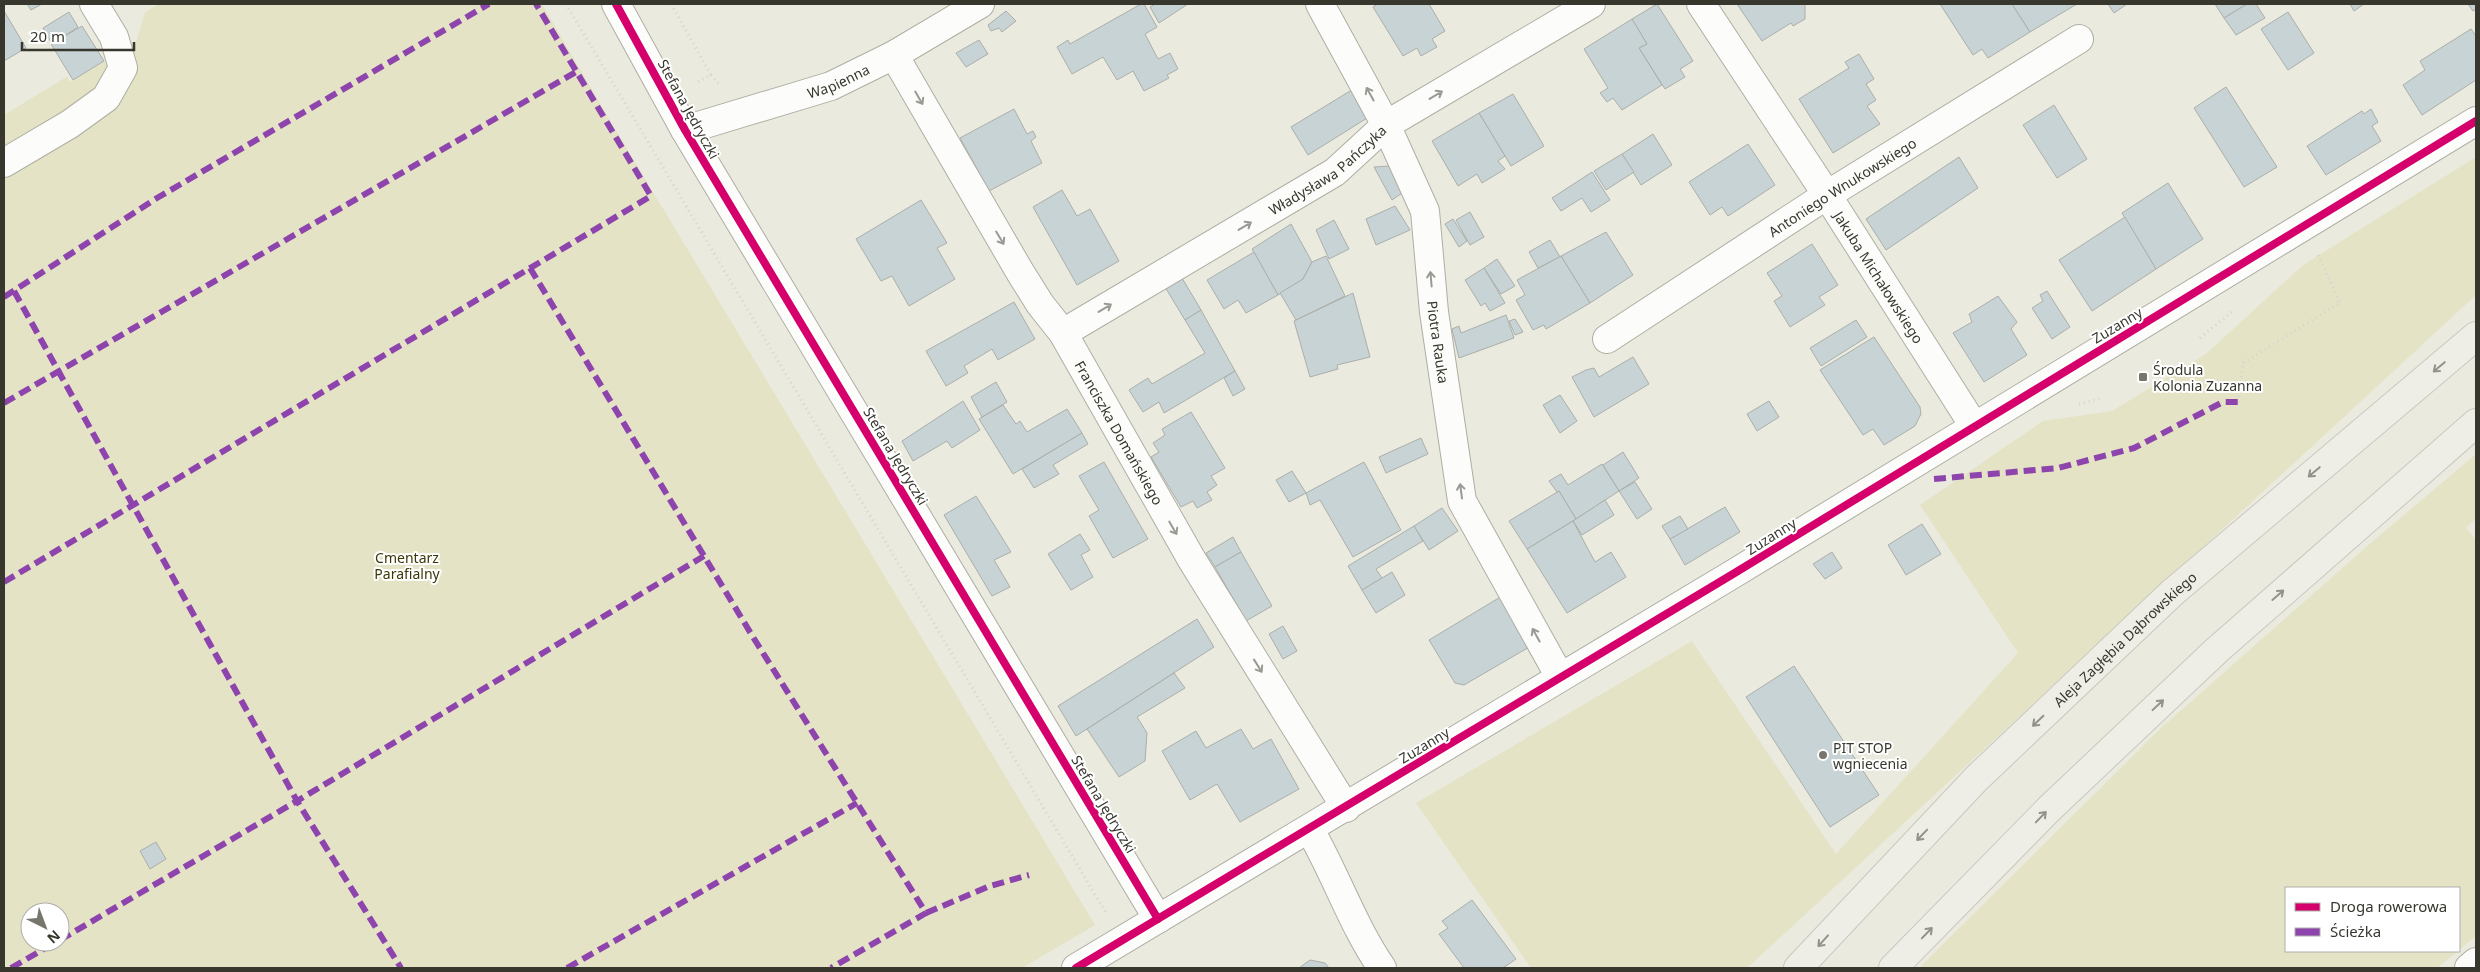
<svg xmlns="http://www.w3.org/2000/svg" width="2480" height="972" font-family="'Noto Sans',sans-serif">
	<rect width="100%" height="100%" fill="#eaeade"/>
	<g fill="#e5e3c5" fill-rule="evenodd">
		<path d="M159,4H542L615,129L1095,925L1022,968H4V115L68,76L69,82L136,43L145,12ZM30,912H60V942H30Z"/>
		<path d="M2476,157V295L1747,968H1531L1416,803L1692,641L1836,854L2018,653L1920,505L2043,421L2112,411L2206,354L2303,265Z"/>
		<path d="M2476,454V518L2466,528L2476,540V936L2459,950V888H2286V951H2458L2437,968H1919L2160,729L2365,548Z"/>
	</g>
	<g fill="#c7d3d4" stroke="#abafab">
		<path d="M27,4H42L31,10Z"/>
		<path d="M1141,4H1144L1157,27L1145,34L1158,59L1170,53L1178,69L1167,75L1169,78L1144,91L1133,71L1117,80L1103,57L1072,74L1057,47L1068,40L1070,44Z"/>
		<path d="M1155,4H1188L1159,23L1150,7Z"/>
		<path d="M1378,4H1429L1445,31L1432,39L1437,47L1421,56L1417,48L1403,56L1373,7Z"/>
		<path d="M1657,4L1693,61L1680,69L1685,77L1665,89L1639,48L1647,44L1632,19Z"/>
		<path d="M1737,4H1805V19L1793,26L1791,23L1762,41Z"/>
		<path d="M1940,4H2012L2030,32L1988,58L1982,49L1973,55Z"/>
		<path d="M2012,4H2077L2030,32Z"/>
		<path d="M2108,4H2127L2114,13Z"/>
		<path d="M2215,4H2247L2224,18Z"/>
		<path d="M2247,4H2256L2265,18L2236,35L2224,18Z"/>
		<path d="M2350,4H2364L2354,11Z"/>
		<path d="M2468,4H2476V9L2473,11Z"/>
		<path d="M4,11L26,48L4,61Z"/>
		<path d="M1006,11L1016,21L1002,32L999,28L991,31L988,25Z"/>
		<path d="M69,12L78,27L52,44L43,28Z"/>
		<path d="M2288,12L2314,53L2288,70L2261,29Z"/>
		<path d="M1632,19L1647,44L1639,48L1662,85L1622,110L1613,98L1607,102L1600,93L1608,88L1584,49Z"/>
		<path d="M82,26L104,61L73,80L51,44Z"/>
		<path d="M2471,29L2476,36V80L2422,115L2403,85L2425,70L2420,61Z"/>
		<path d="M979,40L988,54L966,67L956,53Z"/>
		<path d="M1859,54L1874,79L1866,84L1876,100L1867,106L1880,124L1833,153L1799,99L1849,68L1845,62Z"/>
		<path d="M2226,87L2277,167L2244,187L2194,108Z"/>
		<path d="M1355,88L1372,115L1308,155L1291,127Z"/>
		<path d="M1513,94L1544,146L1511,166L1479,113Z"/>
		<path d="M2054,105L2087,159L2057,178L2023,125Z"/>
		<path d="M1014,109L1027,134L1033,131L1036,137L1031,141L1042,163L989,191L960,138Z"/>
		<path d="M2371,109L2378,122L2372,126L2381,141L2326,175L2307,146L2362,111L2364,114Z"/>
		<path d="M1479,113L1505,156L1498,161L1505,169L1482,183L1477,174L1458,186L1432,141Z"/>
		<path d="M1653,134L1672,165L1641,185L1622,154Z"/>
		<path d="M1748,144L1775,185L1728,216L1722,207L1710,215L1689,182Z"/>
		<path d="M1622,154L1634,172L1606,190L1594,171Z"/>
		<path d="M1959,157L1978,188L1886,250L1866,219Z"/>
		<path d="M1390,166L1405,191L1392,200L1374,167Z"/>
		<path d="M1592,172L1610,200L1591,212L1582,198L1561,211L1552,198Z"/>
		<path d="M2168,183L2203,239L2156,269L2122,213Z"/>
		<path d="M1062,190L1077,216L1090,209L1119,261L1077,285L1033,207Z"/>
		<path d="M921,200L947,243L937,248L955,279L909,306L892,276L881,281L856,239Z"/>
		<path d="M1395,206L1410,230L1376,245L1366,219Z"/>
		<path d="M1470,212L1484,237L1470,245L1456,220Z"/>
		<path d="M2125,217L2156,269L2092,311L2059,260Z"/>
		<path d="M1453,219L1467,241L1459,247L1445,224Z"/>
		<path d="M1334,220L1349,249L1329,259L1316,230Z"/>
		<path d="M1291,224L1312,262L1303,279L1278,295L1252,249Z"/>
		<path d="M1606,232L1633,275L1590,303L1561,256Z"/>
		<path d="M1550,240L1560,257L1538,268L1529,252Z"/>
		<path d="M1812,244L1838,285L1819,297L1825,305L1790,327L1774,301L1782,296L1767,273Z"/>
		<path d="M1254,252L1278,295L1246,313L1238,300L1224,309L1207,280Z"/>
		<path d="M1326,256L1345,296L1296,320L1280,293L1303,279L1312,262Z"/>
		<path d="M1561,256L1590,303L1546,329L1544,325L1533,330L1516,300L1525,295L1517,280Z"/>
		<path d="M1497,259L1515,286L1501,294L1484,268Z"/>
		<path d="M1484,268L1505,303L1490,311L1485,303L1481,306L1465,280Z"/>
		<path d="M1182,278L1201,310L1185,320L1165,287Z"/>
		<path d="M2047,291L2070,327L2052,339L2032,308L2043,301L2040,295Z"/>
		<path d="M1353,293L1370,357L1337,365L1338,369L1310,377L1294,321Z"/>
		<path d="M1998,296L2017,322L2011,329L2027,355L1984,382L1953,333L1972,322L1969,314Z"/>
		<path d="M1014,302L1035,339L998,360L992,349L964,366L968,373L946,386L926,351Z"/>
		<path d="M1201,310L1235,371L1164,413L1159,402L1143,412L1129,390L1148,378L1152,384L1205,353L1185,320Z"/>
		<path d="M1506,315L1514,338L1459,358L1452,329L1459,326L1461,333Z"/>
		<path d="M1515,319L1523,332L1515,335L1509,321Z"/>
		<path d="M1856,320L1867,337L1821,366L1810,348Z"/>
		<path d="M1874,337L1920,407L1921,414L1915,426L1884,445L1873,429L1863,435L1820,370Z"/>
		<path d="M1633,357L1649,384L1594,417L1572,377L1586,370L1594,368L1599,377Z"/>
		<path d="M1235,371L1245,389L1233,396L1224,378Z"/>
		<path d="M996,382L1007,402L982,417L971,397Z"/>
		<path d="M1560,395L1577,421L1560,433L1543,405Z"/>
		<path d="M963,401L980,430L952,448L947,441L913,461L902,441Z"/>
		<path d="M1769,401L1779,417L1757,431L1747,414Z"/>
		<path d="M1003,405L1016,424L1020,421L1027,432L1067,409L1082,433L1013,474L979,419Z"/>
		<path d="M1191,412L1225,468L1211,476L1217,485L1207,492L1212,500L1197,508L1193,501L1181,507L1151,457L1159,452L1153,443L1165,435L1162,429Z"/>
		<path d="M1082,433L1088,444L1053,465L1059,474L1034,488L1022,469Z"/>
		<path d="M1421,438L1428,454L1386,473L1379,457Z"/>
		<path d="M1623,452L1639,478L1619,491L1603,465Z"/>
		<path d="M1104,462L1148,539L1113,558L1089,516L1099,510L1079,476Z"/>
		<path d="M1364,462L1401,530L1353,557L1320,500L1310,505L1306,493Z"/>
		<path d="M1602,464L1619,491L1576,519L1559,491L1557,492L1549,481L1561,474L1568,485Z"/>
		<path d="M1292,471L1306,493L1289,502L1276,480Z"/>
		<path d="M1635,482L1652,509L1637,519L1619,491Z"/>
		<path d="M1559,491L1576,519L1527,549L1509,521Z"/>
		<path d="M976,496L1011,552L994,560L1010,587L992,596L944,515Z"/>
		<path d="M1605,500L1614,515L1582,535L1573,521Z"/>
		<path d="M1725,507L1740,532L1685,565L1670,539Z"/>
		<path d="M1442,508L1458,531L1429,550L1414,526Z"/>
		<path d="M1680,516L1688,529L1670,539L1662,526Z"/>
		<path d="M1573,521L1595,562L1611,552L1626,577L1567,613L1527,549Z"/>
		<path d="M1922,524L1941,554L1906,575L1888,545Z"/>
		<path d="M1414,526L1423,541L1376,569L1382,578L1362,590L1348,566Z"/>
		<path d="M1080,534L1090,550L1081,555L1093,577L1071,590L1048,554Z"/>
		<path d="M1233,537L1241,552L1215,567L1206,553Z"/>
		<path d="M1241,552L1272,606L1246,621L1215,567Z"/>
		<path d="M1832,552L1842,568L1825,579L1813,564Z"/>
		<path d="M1392,572L1405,595L1376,613L1362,590Z"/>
		<path d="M1502,596L1531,646L1464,685L1455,683L1429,640Z"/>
		<path d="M1197,619L1214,647L1076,736L1058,706Z"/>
		<path d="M1283,626L1297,651L1283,659L1269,634Z"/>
		<path d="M1794,666L1879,795L1830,827L1746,697Z"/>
		<path d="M1174,673L1185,688L1137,717L1147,733L1145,761L1119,777L1087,729Z"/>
		<path d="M1241,729L1253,749L1271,739L1299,789L1240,822L1217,784L1190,800L1162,751L1196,731L1206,748Z"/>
		<path d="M156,842L166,859L150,869L140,851Z"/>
		<path d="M1472,900L1516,959L1503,968H1464L1439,934L1448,928L1442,921Z"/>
		<path d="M1310,960L1325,963L1329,968H1299Z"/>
	</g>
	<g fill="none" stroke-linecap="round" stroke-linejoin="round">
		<g stroke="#aeaea4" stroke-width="30">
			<g id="minor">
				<path d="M616,4L685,130L1158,919"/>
				<path id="s1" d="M1320,4L1386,125L1425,211L1434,312L1462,501L1560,677"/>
				<path id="s2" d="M1701,4L1827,195L1974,426"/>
				<path id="s3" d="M894,55L1020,272L1040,304L1063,333L1192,560L1346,808"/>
				<path id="s4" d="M685,130L831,86L894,55L980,4"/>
				<path d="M4,163L70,124L106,98L123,68L114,37L94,4"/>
				<path id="s5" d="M1063,333L1335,172L1386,125L1591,4"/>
				<path id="s6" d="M1607,339L1827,195L2079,39"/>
				<path d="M1310,830C1336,875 1353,926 1382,968"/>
				<path d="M1076,968L1733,574L2476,121"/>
				<path d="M2469,968L2476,962"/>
			</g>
		</g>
		<g stroke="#c8c8c1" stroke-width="30">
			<g id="major">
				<path id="s7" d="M1798,968L1977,778L2172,593L2476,336"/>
				<path d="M1893,968L2050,808L2217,650L2476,423"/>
			</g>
		</g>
		<g stroke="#d4d4d0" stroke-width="3" stroke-dasharray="1 4" stroke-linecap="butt">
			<path d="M566,4L1106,913"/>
			<path d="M671,4L711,75L696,83"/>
			<path d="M711,75L719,84"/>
			<path d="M2200,338L2233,311"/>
			<path d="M2238,402L2243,363L2340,303L2318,255"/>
			<path d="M2079,404L2103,398"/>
		</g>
		<use href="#minor" stroke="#fcfcfa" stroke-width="28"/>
		<use href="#major" stroke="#efeee6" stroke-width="28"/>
		<g stroke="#8e44ad" stroke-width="6" stroke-dasharray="12 6" stroke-linecap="butt">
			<path d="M530,268L753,637L926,913L831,968"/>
			<path d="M14,291L297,801L401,968"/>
			<path d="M4,297L157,198L489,4"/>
			<path d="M4,403L576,72"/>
			<path d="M1934,479L2058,468L2134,448L2223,402H2238"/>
			<path d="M4,582L651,196L536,4"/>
			<path d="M926,913L990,886L1029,875"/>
			<path d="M60,940L297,801L704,556"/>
			<path d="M11,968L56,942"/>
			<path d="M567,968L857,803"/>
		</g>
		<g stroke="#fff" stroke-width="11">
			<g id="cycleway">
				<path d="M616,4L685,130L1158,919"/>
				<path d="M1076,968L1733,574L2476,121"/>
			</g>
		</g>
		<use href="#cycleway" stroke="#d6006c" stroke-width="8"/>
	</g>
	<defs><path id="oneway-shaft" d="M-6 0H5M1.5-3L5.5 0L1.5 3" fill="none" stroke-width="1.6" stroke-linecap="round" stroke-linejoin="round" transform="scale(1.25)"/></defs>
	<g stroke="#9a9a94">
		<use href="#oneway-shaft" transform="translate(1370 94) rotate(-119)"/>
		<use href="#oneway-shaft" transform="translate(1436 95) rotate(-31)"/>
		<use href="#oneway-shaft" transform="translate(919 98) rotate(60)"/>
		<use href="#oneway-shaft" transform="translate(1245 226) rotate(-31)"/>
		<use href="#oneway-shaft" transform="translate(1000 238) rotate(59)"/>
		<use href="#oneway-shaft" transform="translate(1431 279) rotate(-95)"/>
		<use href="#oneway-shaft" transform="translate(1105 308) rotate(-31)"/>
		<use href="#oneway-shaft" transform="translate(1461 491) rotate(-98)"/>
		<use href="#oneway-shaft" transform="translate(1173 528) rotate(60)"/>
		<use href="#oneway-shaft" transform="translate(1536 635) rotate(-119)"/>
		<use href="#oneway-shaft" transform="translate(1258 666) rotate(58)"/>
	</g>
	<g stroke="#93928a">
		<use href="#oneway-shaft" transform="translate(2439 367) rotate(140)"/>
		<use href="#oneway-shaft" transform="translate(2314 472) rotate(140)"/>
		<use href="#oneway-shaft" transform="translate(2278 595) rotate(-41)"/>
		<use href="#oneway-shaft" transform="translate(2158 705) rotate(-43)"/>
		<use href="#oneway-shaft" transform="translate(2038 721) rotate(136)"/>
		<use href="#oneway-shaft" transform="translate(2041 817) rotate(-46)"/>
		<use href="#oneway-shaft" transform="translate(1922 835) rotate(134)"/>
		<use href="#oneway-shaft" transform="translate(1927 933) rotate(-46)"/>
		<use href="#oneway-shaft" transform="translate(1823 941) rotate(132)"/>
	</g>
	<g fill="#76766c" stroke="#fff" stroke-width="2">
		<rect x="2138" y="372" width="10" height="10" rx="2.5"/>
		<circle cx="1823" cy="755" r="5"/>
	</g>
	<g text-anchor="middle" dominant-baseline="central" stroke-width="4" stroke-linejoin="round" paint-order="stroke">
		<g font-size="14" fill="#37372e" stroke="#fff">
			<text stroke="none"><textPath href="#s4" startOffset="161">Wapienna</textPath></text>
			<text transform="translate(689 109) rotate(61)">Stefana Jędryczki</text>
			<text stroke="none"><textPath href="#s5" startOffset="311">Władysława Pańczyka</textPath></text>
			<text stroke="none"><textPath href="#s6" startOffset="280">Antoniego Wnukowskiego</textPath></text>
			<text stroke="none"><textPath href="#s2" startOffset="326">Jakuba Michałowskiego</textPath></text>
			<text transform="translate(2117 325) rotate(-31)">Zuzanny</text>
			<text stroke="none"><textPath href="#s1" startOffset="364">Piotra Rauka</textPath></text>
			<text stroke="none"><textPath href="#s3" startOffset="440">Franciszka Domańskiego</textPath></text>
			<text transform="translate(896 456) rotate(59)">Stefana Jędryczki</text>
			<text transform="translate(1771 536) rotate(-32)">Zuzanny</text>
			<text stroke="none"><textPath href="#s7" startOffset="464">Aleja Zagłębia Dąbrowskiego</textPath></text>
			<text transform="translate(1424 745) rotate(-31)">Zuzanny</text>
			<text transform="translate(1104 804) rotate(59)">Stefana Jędryczki</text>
		</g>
		<g font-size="14" fill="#37372e" stroke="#fff" text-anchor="start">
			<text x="2153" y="369">Środula<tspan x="2153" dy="16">Kolonia Zuzanna</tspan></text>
			<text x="1833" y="747">PIT STOP<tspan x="1833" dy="16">wgniecenia</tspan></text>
		</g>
		<g font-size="14" fill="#3b3707" stroke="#fff">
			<text x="407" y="557">Cmentarz<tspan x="407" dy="16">Parafialny</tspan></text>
		</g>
	</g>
	<rect width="2480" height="972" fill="none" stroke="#37372e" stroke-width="10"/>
	<rect x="2285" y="887" width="175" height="65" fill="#ffffff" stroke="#afafab"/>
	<rect x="2295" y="903" width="25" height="8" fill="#d6006c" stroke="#afafab"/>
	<text x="2330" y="912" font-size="15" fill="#37372e">Droga rowerowa</text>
	<rect x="2295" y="928" width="25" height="8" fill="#8e44ad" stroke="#afafab"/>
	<text x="2330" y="937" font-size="15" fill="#37372e">Ścieżka</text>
	<g transform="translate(45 927) rotate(138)"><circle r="24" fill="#ffffff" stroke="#afafab"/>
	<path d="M0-4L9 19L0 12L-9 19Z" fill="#76766c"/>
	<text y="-8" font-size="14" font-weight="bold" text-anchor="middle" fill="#37372e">N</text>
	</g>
	<path d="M22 42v8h112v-8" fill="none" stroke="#37372e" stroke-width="2.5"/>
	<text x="30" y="42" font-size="15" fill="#37372e" stroke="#ffffff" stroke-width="4" paint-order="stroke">20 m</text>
</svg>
